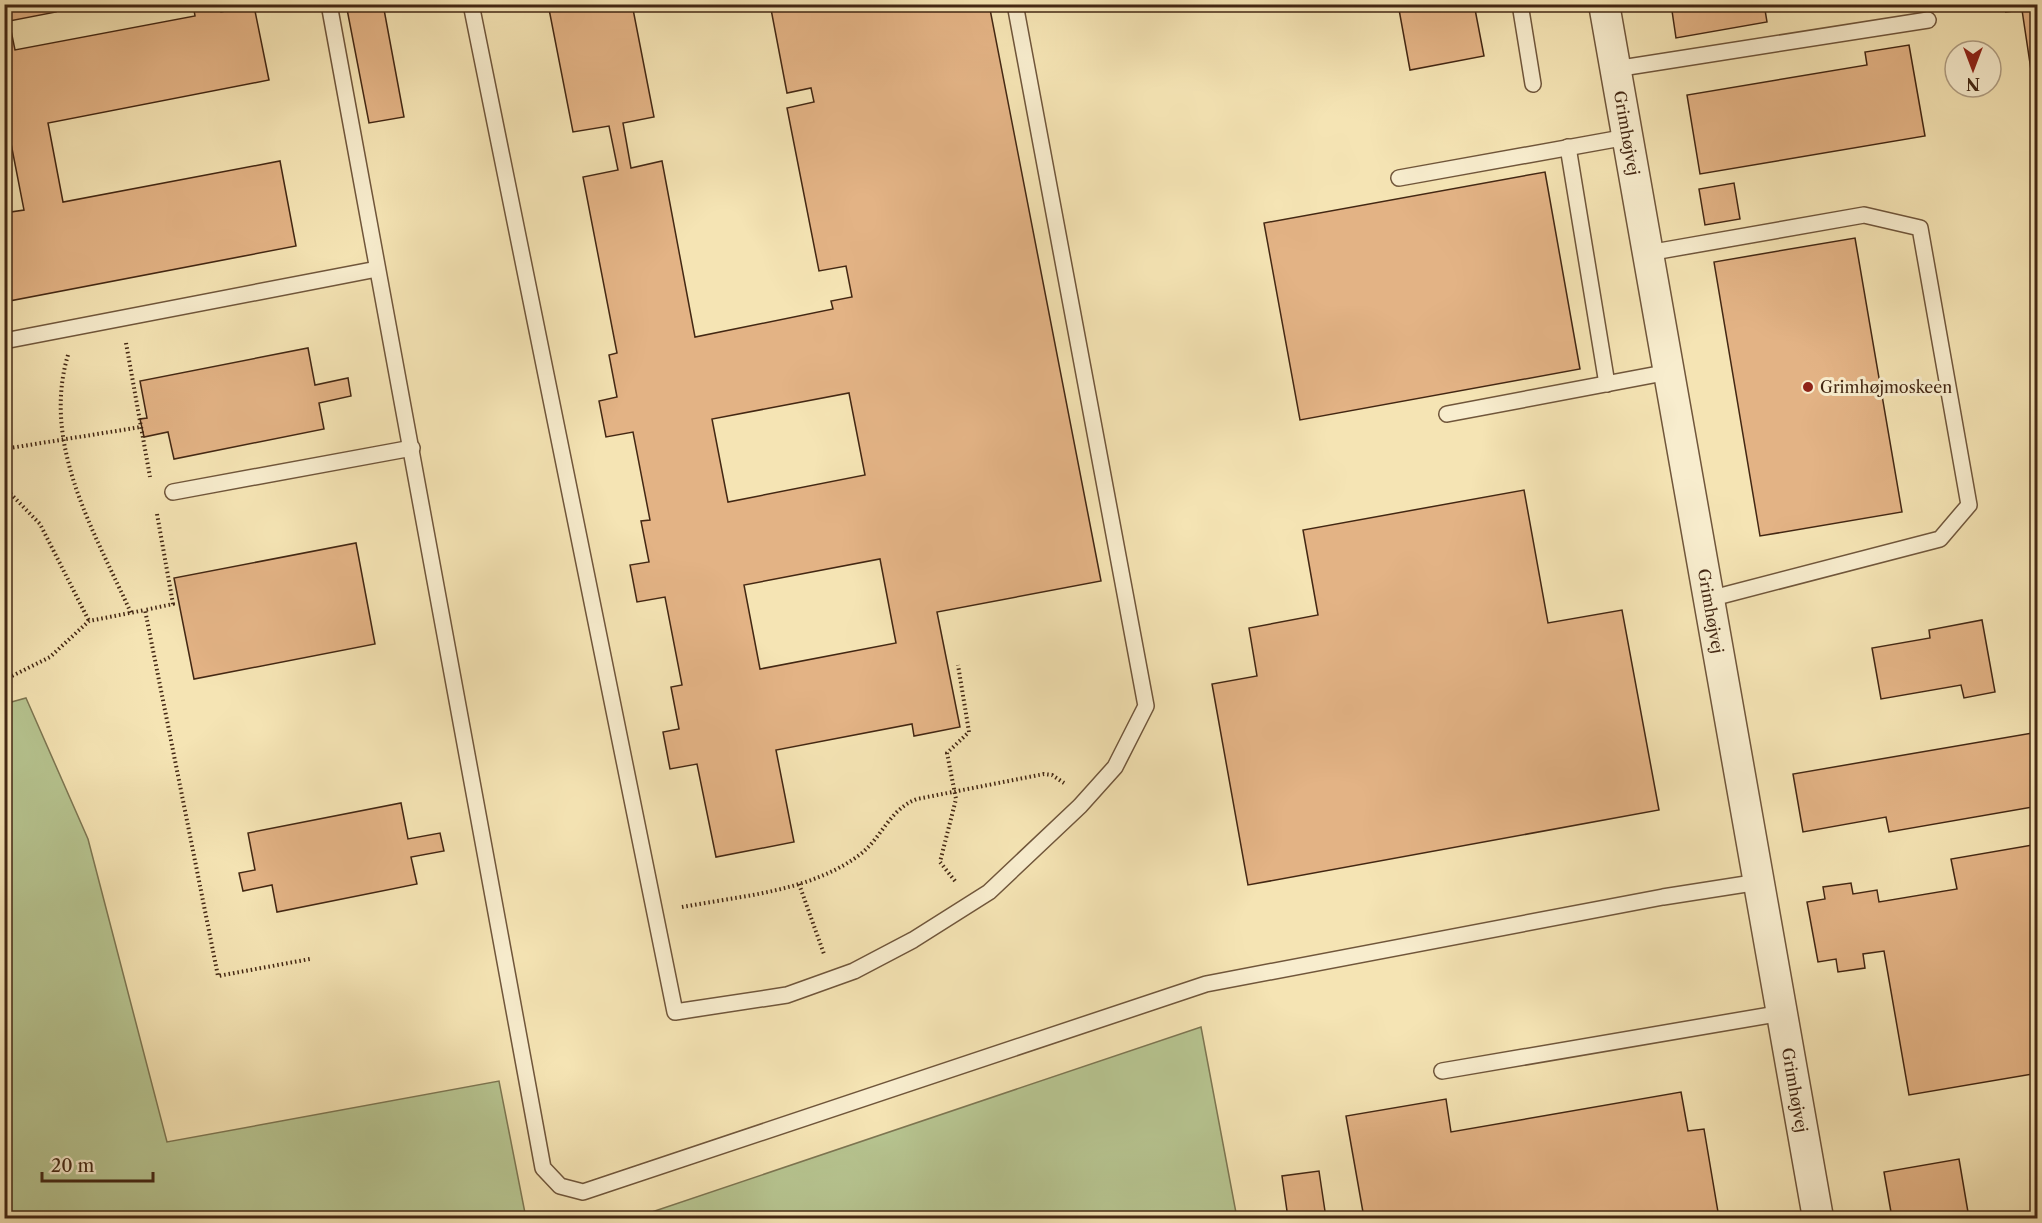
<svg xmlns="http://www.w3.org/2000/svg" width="2042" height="1223" font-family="'Libre Caslon Text',serif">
	<rect width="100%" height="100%" fill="#f5e4b4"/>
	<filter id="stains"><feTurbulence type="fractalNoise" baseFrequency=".00333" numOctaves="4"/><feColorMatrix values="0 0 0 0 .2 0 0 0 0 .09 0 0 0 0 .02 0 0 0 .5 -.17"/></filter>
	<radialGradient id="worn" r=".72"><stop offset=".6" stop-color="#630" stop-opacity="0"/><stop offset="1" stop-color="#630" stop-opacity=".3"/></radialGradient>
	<g fill="#b7c591" stroke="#7d7652" stroke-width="1.5">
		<path d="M26,698L88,839L167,1142L499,1081L526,1218H5L4,704Z"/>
		<path d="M1201,1027L1237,1218H634Z"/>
	</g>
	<g fill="#e3b385" stroke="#432713" stroke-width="1.5" fill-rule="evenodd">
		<path d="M4,4H55L56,12L9,21L15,50L195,16L193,4H219L221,12L254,6L269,80L48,123L63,202L280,161L296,246L4,302V213L24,210L8,128L4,129Z"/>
		<path d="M346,4H383L404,117L369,123Z"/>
		<path d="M548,4H632L654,117L623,123L631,168L662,161L695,337L833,309L831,301L852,297L846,266L819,271L787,108L814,102L811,88L787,93L770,4H989L1101,581L937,612L960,727L914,736L912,724L776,750L794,842L716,857L697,764L670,769L663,732L679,729L671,687L682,685L665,597L637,602L630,565L649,562L641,521L650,520L633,432L606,437L599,401L617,397L609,355L617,353L583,177L618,170L609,126L573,132ZM849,393L865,475L728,502L712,419ZM880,559L896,643L760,669L744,585Z"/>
		<path d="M1398,4H1474L1484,56L1410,70Z"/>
		<path d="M1671,4H1764L1767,22L1676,38Z"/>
		<path d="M2038,7V89L2034,90L2022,10L2005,12Z"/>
		<path d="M1909,45L1925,136L1700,174L1687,95L1867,65L1865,52Z"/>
		<path d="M1545,172L1580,369L1300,420L1264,223Z"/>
		<path d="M1734,183L1740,219L1705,225L1699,189Z"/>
		<path d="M1855,238L1902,512L1760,536L1714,262Z"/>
		<path d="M308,348L315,385L348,378L351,396L319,403L324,429L174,459L168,432L144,437L140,419L147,418L140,381Z"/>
		<path d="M1524,490L1548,623L1622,610L1659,810L1248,885L1212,684L1257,676L1249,628L1318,615L1303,530Z"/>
		<path d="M356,543L375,644L194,679L174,578Z"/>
		<path d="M1982,620L1995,692L1964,698L1961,685L1881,699L1872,648L1930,638L1929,630Z"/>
		<path d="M2038,732V806L1889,832L1886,817L1803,832L1793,774Z"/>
		<path d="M401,803L408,839L440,833L444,851L411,857L417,884L277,912L272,885L243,891L239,873L255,870L248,833Z"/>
		<path d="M2038,844V1073L1909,1095L1884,951L1863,954L1865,968L1838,972L1836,959L1818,962L1807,902L1825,899L1823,887L1851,883L1853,894L1877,890L1879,902L1957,889L1951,859Z"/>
		<path d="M1681,1092L1688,1131L1704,1129L1719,1218H1364L1346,1116L1446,1099L1451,1132Z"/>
		<path d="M1959,1159L1969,1218H1892L1884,1172Z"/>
		<path d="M1319,1171L1326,1218H1288L1282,1176Z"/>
	</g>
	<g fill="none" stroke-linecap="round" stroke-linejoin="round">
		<g stroke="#70563b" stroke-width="18">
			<g id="service">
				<path d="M329,4L543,1168L560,1186L583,1192L1206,984L1663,897L1759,882"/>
				<path d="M471,4L675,1012L787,995L854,971L913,940L989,892L1080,806L1115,767L1146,706L1015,4"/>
				<path d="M1520,4L1533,84"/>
				<path d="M1615,69L1928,20"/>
				<path d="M1568,147L1607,384"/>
				<path d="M1399,178L1627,137"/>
				<path d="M1648,253L1864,215L1920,228L1969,505L1940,539L1709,599"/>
				<path d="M4,341L377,269"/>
				<path d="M1447,414L1669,372"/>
				<path d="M173,492L412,448"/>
				<path d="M1442,1071L1782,1013"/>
			</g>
		</g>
		<g stroke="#70563b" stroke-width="33">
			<path id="minor" d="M1604,4L1818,1218"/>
		</g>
		<g stroke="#432713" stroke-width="4" stroke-dasharray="1.5 3" stroke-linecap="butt">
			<path d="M126,343L150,477"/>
			<path d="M68,355C41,445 95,533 131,613"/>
			<path d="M4,449L141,427"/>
			<path d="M4,487L40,524L89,621"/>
			<path d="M157,514L173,604L145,610L218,976L310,959"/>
			<path d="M4,680L50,657L89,621L145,610"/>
			<path d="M955,881L940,862L956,799L947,753L969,732L958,665"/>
			<path d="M799,884L824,954"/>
			<path d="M682,907C740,896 808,892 858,856C881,840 889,809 917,799L1044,774L1052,775L1064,783"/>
		</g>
		<use href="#service" stroke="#f8edce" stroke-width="15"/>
		<use href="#minor" stroke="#f8edce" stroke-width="30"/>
	</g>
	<circle fill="#8f2418" stroke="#f8edce" stroke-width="2" cx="1808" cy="387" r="6"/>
	<g text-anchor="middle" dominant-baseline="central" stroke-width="6" stroke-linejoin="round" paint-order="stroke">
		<g font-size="16" fill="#432713" stroke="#f8edce">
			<text transform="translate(1627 133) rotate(80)">Grimhøjvej</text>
			<text transform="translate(1711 611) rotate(80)">Grimhøjvej</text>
			<text transform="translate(1795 1090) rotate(80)">Grimhøjvej</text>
		</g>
		<g font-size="16" fill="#432713" stroke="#f8edce" text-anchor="start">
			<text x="1820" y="387">Grimhøjmoskeen</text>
		</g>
	</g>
	<rect width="2042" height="1223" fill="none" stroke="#f5e4b4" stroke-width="24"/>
	<rect x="6" y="6" width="2030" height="1211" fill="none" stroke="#432713" stroke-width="3"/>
	<rect x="12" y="12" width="2018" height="1199" fill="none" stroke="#432713" stroke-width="1.5"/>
	<g transform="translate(1973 69) rotate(180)"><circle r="28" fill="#f8edce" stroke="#b09e83" stroke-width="1.5"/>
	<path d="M0-4.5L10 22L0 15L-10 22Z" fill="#8f2418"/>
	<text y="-9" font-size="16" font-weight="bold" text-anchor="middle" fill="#432713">N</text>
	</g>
	<path d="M42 1172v9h111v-9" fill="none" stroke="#432713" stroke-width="3"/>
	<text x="51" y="1172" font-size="18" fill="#432713" stroke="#f8edce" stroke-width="4.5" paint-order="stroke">20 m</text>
	<rect width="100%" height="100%" filter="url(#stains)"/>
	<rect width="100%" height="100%" fill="url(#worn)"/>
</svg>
